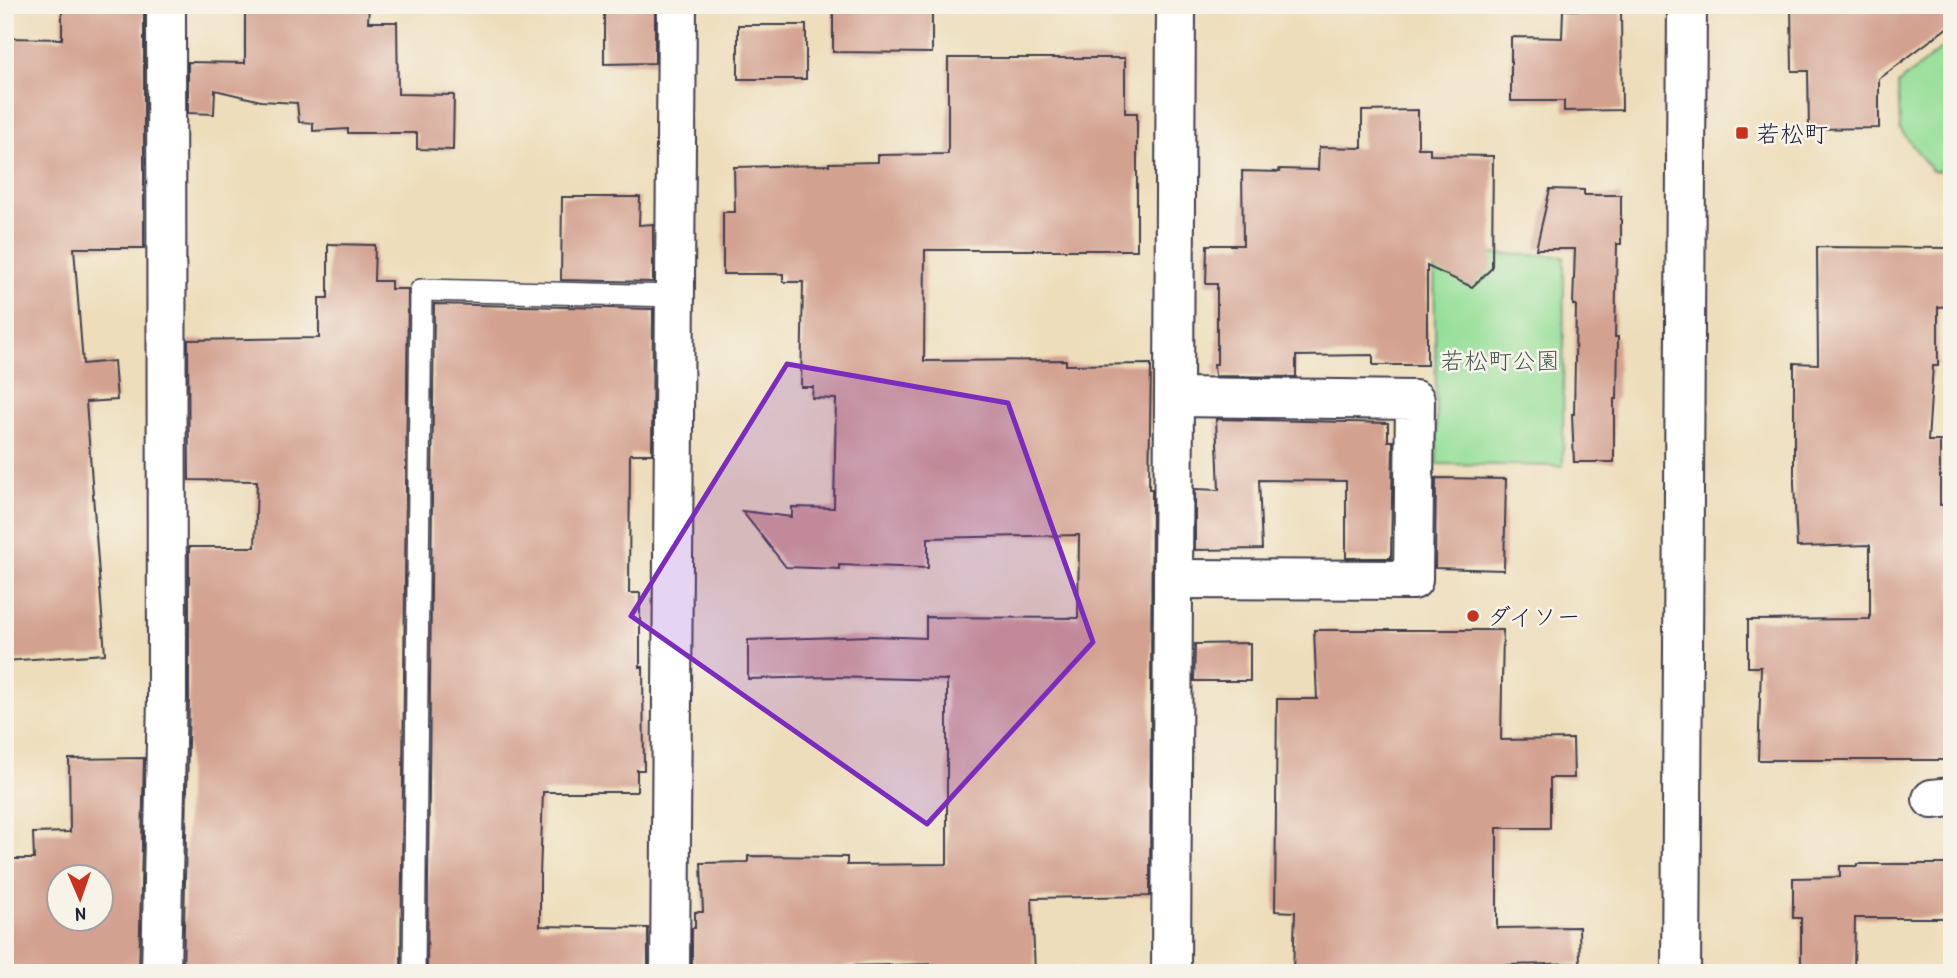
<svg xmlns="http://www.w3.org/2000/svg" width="1957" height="978" font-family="'Patrick Hand','Klee One',sans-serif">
	<rect width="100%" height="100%" fill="#f7f3e8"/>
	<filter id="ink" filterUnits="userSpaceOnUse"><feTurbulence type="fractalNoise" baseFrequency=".0143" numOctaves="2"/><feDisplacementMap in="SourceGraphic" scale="14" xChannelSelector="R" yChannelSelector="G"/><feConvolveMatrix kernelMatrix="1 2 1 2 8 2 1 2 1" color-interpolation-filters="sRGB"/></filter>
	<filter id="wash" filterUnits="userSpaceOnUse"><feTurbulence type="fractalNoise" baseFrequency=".00686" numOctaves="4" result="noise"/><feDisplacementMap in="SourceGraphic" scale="28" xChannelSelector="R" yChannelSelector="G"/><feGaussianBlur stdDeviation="1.57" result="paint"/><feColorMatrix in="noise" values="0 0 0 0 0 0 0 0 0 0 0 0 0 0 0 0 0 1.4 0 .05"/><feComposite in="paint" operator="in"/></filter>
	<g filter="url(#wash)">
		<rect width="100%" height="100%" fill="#edddba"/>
		<g fill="#96df99" stroke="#5c806a" stroke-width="2">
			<path d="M1952,40V170L1932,171L1900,129L1898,84Z"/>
			<path d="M1434,252L1564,256L1563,466L1437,464Z"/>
		</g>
		<g id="blocks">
			<g fill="#d3a190" fill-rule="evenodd">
				<path d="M62,5H144V248H74L83,364L114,361L117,400L86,402L105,654L5,661V38L62,39Z"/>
				<path d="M288,5L369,6L368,22H397L398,94L454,95L453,150L417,149V133H348V129L313,131V123L299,122L297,103L261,101L215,90L214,114L188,113V62L245,63V7H288Z"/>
				<path d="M604,5H655V63L604,64Z"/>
				<path d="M833,5H932V53L833,52Z"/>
				<path d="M1791,5H1952V24L1879,79V128L1809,129L1808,71H1792Z"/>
				<path d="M1621,9L1622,110L1564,111V101H1511V37L1562,38L1563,10Z"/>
				<rect x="738" y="25" width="68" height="54"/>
				<path d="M948,58H1125V113H1137V250H925L924,361L1066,360V365L1151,364L1149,489H1152L1150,896L1032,898L1035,973H934V964L844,966V969L692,968V928H695V912H703L701,863L748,862V856L847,857V865L947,864V680L831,677L748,679V640L871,636L926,638V617L1078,618L1079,535L928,538V568L839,565V569L786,567L742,511L792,517V507L834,508L836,399L812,398L813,387H801L803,282H783V274H723V212H735L734,167L829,165V163L878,162V155L948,154Z"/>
				<path d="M1418,110V148H1430V155L1493,156L1492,268L1472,287L1427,266V365H1373V355L1296,356V377L1215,376L1214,364H1217V284H1206L1207,245H1243L1242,171L1280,172L1279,169L1318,170L1319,147L1362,148V111Z"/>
				<path d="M1550,189L1584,190V195H1621V244H1617L1615,337H1618L1617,399H1614V462H1574L1572,414H1574L1576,305H1573L1575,249H1536Z"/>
				<path d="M562,197H640L639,225L653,224V282L561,280Z"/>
				<path d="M328,244L375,245L374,281H391V289H408L401,973H183L189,697V547H255L257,481L189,480L188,340L319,338V298H328Z"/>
				<path d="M1817,247L1952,248V306L1938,307V366H1933L1928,441H1940V505L1952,504V760H1758L1761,667H1748V620L1870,619V545L1797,547L1794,484V363L1818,364Z"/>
				<path d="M434,304L653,309L652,454H630L629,593H640V667H643L644,770H637V792H543L540,875V926L648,928V969H641V973H427Z"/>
				<path d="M1216,419L1388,423V441H1393L1391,558H1346V481L1259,480L1262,549L1195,550V489L1219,490Z"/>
				<path d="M1436,478L1506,479L1504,570L1435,568Z"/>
				<path d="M1314,630H1503L1501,740L1573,739L1574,778H1550V828H1497V928L1579,927L1580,963L1411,968V973H1293L1295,912L1275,911L1277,699H1317Z"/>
				<path d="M1250,643V681H1194L1195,644Z"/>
				<path d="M144,758L139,972L5,973V859H34L33,833L70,832L69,759ZM60,877H102V919H60Z"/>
				<path d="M1857,864H1952V918H1855L1854,973H1801V918H1793V878L1840,877V866H1857Z"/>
			</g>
		</g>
	</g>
	<g filter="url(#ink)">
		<use href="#blocks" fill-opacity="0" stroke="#403e4e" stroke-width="2"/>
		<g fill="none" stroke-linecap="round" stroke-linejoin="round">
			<g stroke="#403e4e" stroke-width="24">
				<path id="service" d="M414,973L421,290L675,296"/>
			</g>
			<g stroke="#403e4e" stroke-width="42">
				<g id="minor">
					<path d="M1173,579L1413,580L1415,400L1174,397"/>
					<path d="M1932,799L1952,797"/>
					<path d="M161,973L167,697L166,5"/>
					<path d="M670,973L677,5"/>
					<path d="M1171,973L1176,5"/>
				</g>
			</g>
			<g stroke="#403e4e" stroke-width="42">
				<path id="tertiary" d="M1681,973L1687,5"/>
			</g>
			<use href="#service" stroke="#fff" stroke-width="21"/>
			<use href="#minor" stroke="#fff" stroke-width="38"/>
			<use href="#tertiary" stroke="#fff" stroke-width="38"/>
		</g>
	</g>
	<path fill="#7b2cbf" fill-opacity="0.2" stroke="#7b2cbf" stroke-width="5" stroke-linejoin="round" d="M787,364L1008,403L1093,642L927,824L631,616Z"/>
	<g fill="#c8321e" stroke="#f7f3e8" stroke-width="2.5">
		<rect x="1735" y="126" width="14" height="14" rx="3.5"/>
		<circle cx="1473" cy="616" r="7"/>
	</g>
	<g text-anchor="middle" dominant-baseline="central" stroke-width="5" stroke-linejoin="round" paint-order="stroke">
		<g font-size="24" fill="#22223b" stroke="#f7f3e8" text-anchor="start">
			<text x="1756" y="133">若松町</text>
			<text x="1487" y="616">ダイソー</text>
		</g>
		<g font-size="24" fill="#455b57" stroke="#f7f3e8">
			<text x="1500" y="360">若松町公園</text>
		</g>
	</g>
	<rect width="1957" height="978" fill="none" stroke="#f7f3e8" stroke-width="28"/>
	<g transform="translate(80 898) rotate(178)"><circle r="33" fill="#f7f3e8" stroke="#a29fa3" stroke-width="2"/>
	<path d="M0-5L12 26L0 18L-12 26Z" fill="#c8321e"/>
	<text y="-10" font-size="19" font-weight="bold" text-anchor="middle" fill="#22223b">N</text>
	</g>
</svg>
